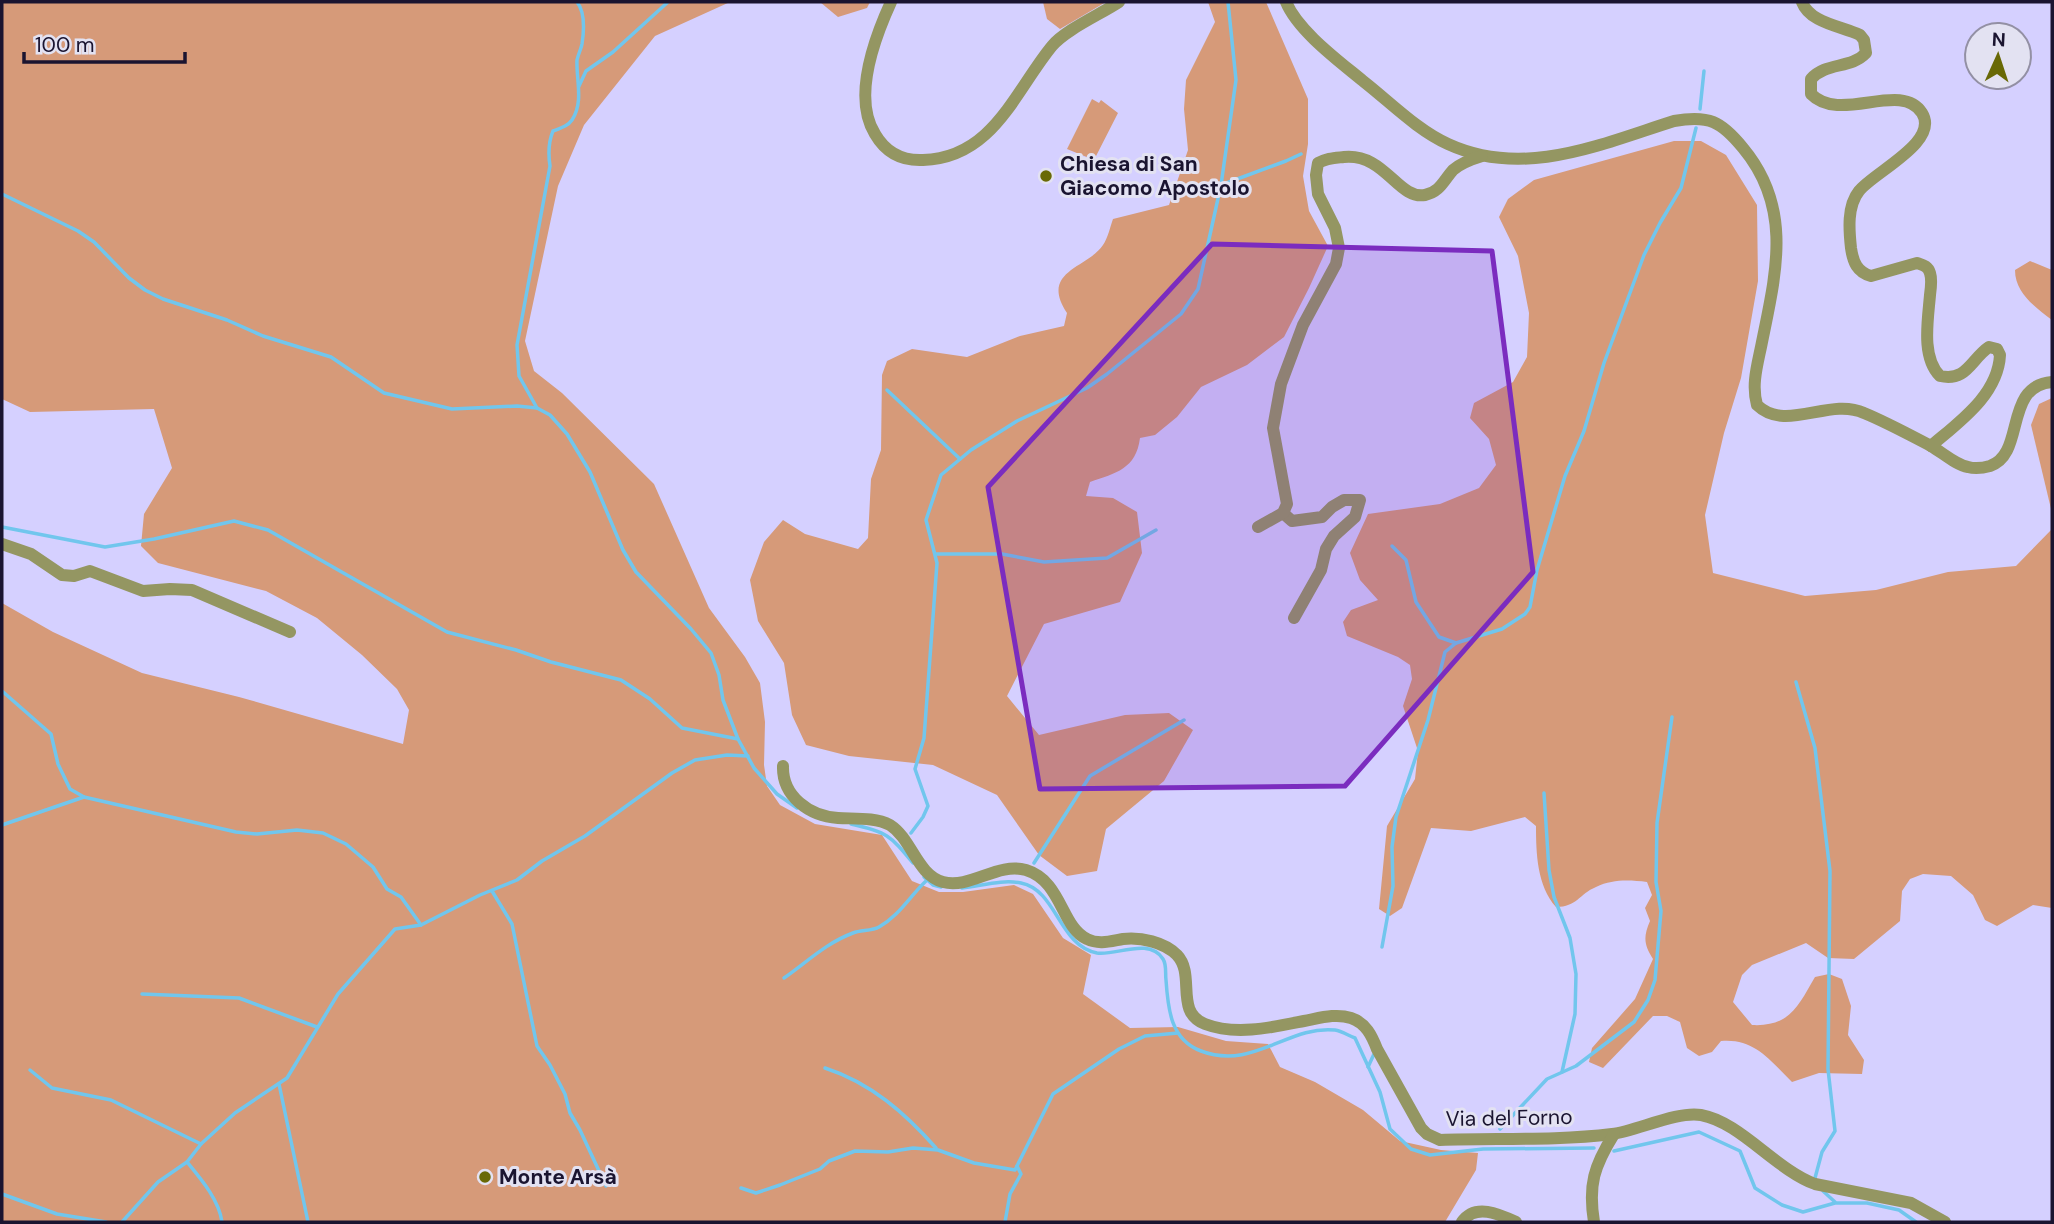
<svg xmlns="http://www.w3.org/2000/svg" width="2054" height="1224" font-family="'DM Sans',sans-serif">
	<rect width="100%" height="100%" fill="#d5d0ff"/>
	<g fill="#d69a79">
		<path d="M2,2H730L655,36L584,125L558,186L525,341L534,371L562,393L654,484L709,608L745,657L760,683L765,722L764,765L767,786L780,805L815,824L882,835L912,881L939,892H963L1014,885L1033,894L1063,938L1091,955L1083,994L1130,1028L1178,1027L1226,1041L1268,1044L1280,1067L1315,1082L1363,1110L1400,1141L1441,1150L1478,1153L1476,1170L1445,1222H2V603L53,632L142,673L239,697L403,744L409,710L397,689L362,655L317,618L266,591L158,563L141,546L144,514L172,468L154,409L30,412L2,399Z"/>
		<path d="M820,2H870L867,8L838,17Z"/>
		<path d="M1043,2H1106L1060,29L1047,19Z"/>
		<path d="M1208,2H1266L1308,99V144L1303,176L1309,211L1328,246L1309,288L1284,337L1247,365L1201,387L1177,417L1155,435L1140,438C1136,469 1116,473 1090,482L1086,496L1113,498L1137,512L1142,553L1120,602L1044,624L1007,696L1039,735L1125,715L1169,713L1193,730L1164,781L1106,829L1097,871L1067,876L1039,855L997,795L933,765L849,756L806,745L792,715L784,663L758,621L750,580L764,542L783,520L805,534L858,549L868,538L871,479L881,450L882,375L887,361L912,349L967,357L1020,336L1064,326L1067,313C1039,271 1088,268 1103,245C1108,238 1110,227 1113,219L1169,205L1188,150L1184,109L1186,80L1215,22Z"/>
		<path d="M1092,99L1099,103L1101,100L1118,113L1094,160L1067,149Z"/>
		<path d="M1674,141H1701L1726,155L1757,205L1758,281L1741,378L1724,433L1705,515L1713,573L1805,596L1876,590L1948,572L2016,566L2052,529V908L2033,905L1997,926L1985,920L1973,895L1951,876L1923,874L1910,879L1902,891L1900,921L1854,959L1828,958L1806,943L1752,965L1742,975L1733,1002L1752,1025C1790,1027 1798,1006 1815,977L1829,974L1842,979L1851,1006L1848,1035L1864,1060L1862,1074L1819,1073L1792,1082C1770,1060 1754,1038 1721,1041L1712,1052L1699,1056L1687,1048L1680,1022L1667,1016H1653L1603,1068L1589,1062L1592,1048L1635,999L1653,959C1644,945 1643,937 1650,921L1645,908L1652,895L1647,882C1629,880 1613,879 1596,887C1579,894 1577,907 1556,907C1537,886 1536,853 1536,826L1525,817L1471,831L1431,828L1402,908L1390,916L1379,909L1387,826L1415,779L1418,751L1403,706L1412,679L1410,665L1398,657L1347,636L1343,622L1351,610L1378,600L1360,580L1350,553L1368,514L1440,504L1479,488L1496,465L1489,439L1470,418L1474,403L1513,382L1527,357L1529,313L1518,256L1499,217L1508,199L1534,180Z"/>
		<path d="M2030,261L2052,270V320C2035,307 2015,293 2015,270Z"/>
		<path d="M2052,398V513L2031,425L2039,404Z"/>
	</g>
	<g fill="none" stroke-linecap="round" stroke-linejoin="round">
		<g stroke="#71c6ed" stroke-width="3.5">
			<path d="M579,86L586,71L613,52L668,2"/>
			<path d="M1700,109L1704,71"/>
			<path d="M1221,185L1286,161L1301,154"/>
			<path d="M2,194L78,231L94,242L129,278L145,290L163,299L227,320L263,336L331,357L384,393L452,409L517,406L537,408L550,415L567,434L590,472L623,550L636,572L691,629L711,653L719,675L723,700L738,739L754,768L777,794L797,808"/>
			<path d="M887,390L960,459"/>
			<path d="M537,408L519,376L517,345L550,166C548,153 548,143 553,131C561,128 568,126 572,120C584,102 576,79 577,60C578,55 581,49 582,44C584,31 585,12 577,2"/>
			<path d="M2,527L105,547L154,539L234,521L268,530L447,632L516,650L551,662L621,680L650,699L682,728L738,739"/>
			<path d="M1392,546L1406,560L1416,602L1439,637L1456,643"/>
			<path d="M936,554H1002L1044,562L1107,558L1156,530"/>
			<path d="M1796,682L1815,748L1830,871L1828,1069L1835,1131L1822,1152L1815,1178"/>
			<path d="M2,691L51,734L58,764L70,789L84,797L236,832L257,834L297,830L323,833L346,844L373,867L387,889L401,897L421,925"/>
			<path d="M1544,793L1549,870L1554,897L1570,938L1576,974L1575,1014L1562,1072"/>
			<path d="M851,824C887,832 890,835 913,863"/>
			<path d="M2,825L84,797"/>
			<path d="M911,833L923,817L928,806L915,769L924,738L937,563L926,520L941,475L971,450L1017,421L1087,388L1107,374L1181,314L1198,289L1221,185L1236,80L1228,2"/>
			<path d="M1034,863L1090,776L1184,720"/>
			<path d="M924,877L933,885L941,887"/>
			<path d="M962,888C981,886 1002,879 1021,883C1057,890 1059,946 1097,953C1116,956 1149,937 1163,959C1167,965 1165,974 1166,980C1168,1010 1171,1040 1201,1051C1253,1071 1288,1025 1335,1030C1342,1031 1349,1036 1355,1038L1380,1092L1390,1129L1411,1149L1430,1155L1483,1149L1594,1148"/>
			<path d="M492,891L512,924L537,1046L550,1065L565,1094L570,1113L580,1130L606,1186"/>
			<path d="M1382,947L1393,886L1392,847L1396,817L1428,720L1445,652L1456,643L1502,629L1525,614L1530,607L1537,570L1565,476L1584,431L1604,363L1644,255L1660,223L1681,188L1696,128"/>
			<path d="M784,978C807,962 826,943 853,933C861,930 872,931 879,927C899,916 910,896 926,881"/>
			<path d="M142,994L239,998L317,1027"/>
			<path d="M1368,1067L1374,1054"/>
			<path d="M825,1068C871,1083 905,1113 936,1148"/>
			<path d="M30,1070L52,1088L111,1100L201,1144"/>
			<path d="M279,1084L308,1222"/>
			<path d="M1500,1129L1547,1079L1576,1066L1634,1022L1648,1000L1655,980L1661,911L1656,882L1657,823L1672,717"/>
			<path d="M1614,1151L1699,1132L1740,1151L1755,1188L1782,1205L1803,1212L1835,1203H1867L1899,1210L1916,1222"/>
			<path d="M187,1162C201,1179 219,1200 222,1222"/>
			<path d="M741,1188L756,1193L780,1185L820,1169L829,1161L855,1151L888,1152L913,1148L938,1150L974,1163L1015,1170L1053,1094L1119,1049L1145,1036L1178,1033"/>
			<path d="M1823,1191L1835,1202"/>
			<path d="M2,1194L57,1214L106,1222"/>
			<path d="M122,1222L158,1182L187,1162L201,1144L235,1113L287,1078L338,994L395,929L421,925L480,895L517,880L542,861L585,836L672,773L695,760L727,755L748,756"/>
			<path d="M1005,1222L1010,1194L1021,1174L1017,1166"/>
		</g>
		<g stroke="#949662" stroke-width="12">
			<path d="M891,2C875,37 852,97 875,134C886,153 902,161 923,160C993,158 1015,91 1052,46C1065,30 1101,14 1119,2"/>
			<path d="M1286,2C1298,31 1339,61 1363,81C1390,102 1417,130 1448,144C1524,179 1601,144 1674,121C1709,115 1721,121 1743,148C1793,208 1776,273 1762,342C1758,363 1751,384 1757,405C1786,433 1829,397 1864,413C1886,422 1910,435 1931,446C1943,453 1956,465 1968,467C1975,469 1983,468 1990,466C2026,454 2003,386 2052,382"/>
			<path d="M1802,2C1810,23 1841,26 1860,35L1864,40L1866,53C1851,69 1826,62 1811,79V94C1840,124 1901,80 1922,113C1940,142 1874,172 1859,191C1847,206 1849,230 1851,248C1853,262 1857,272 1871,276L1917,263C1923,265 1928,266 1930,273C1932,279 1931,288 1930,295C1928,320 1921,357 1940,376C1967,382 1971,359 1989,347L1997,349L2000,355C1998,395 1959,422 1931,446"/>
			<path d="M1283,513L1292,521L1322,517L1332,507L1344,500H1360L1355,517L1334,536L1326,549L1321,570L1294,618"/>
			<path d="M1258,527L1283,513L1287,504L1273,428L1281,384L1303,325L1336,264L1339,248L1335,228L1318,194L1316,175L1318,163C1327,158 1334,158 1344,157C1385,153 1398,200 1425,195C1440,192 1444,180 1453,170C1461,163 1472,159 1482,156"/>
			<path d="M2,544L31,554L62,575L74,576L90,571L143,591L170,589L192,590L290,632"/>
			<path d="M783,766C782,796 809,816 838,818C854,819 875,817 890,825C912,839 917,875 943,882C971,889 997,862 1026,870C1062,881 1061,927 1087,939C1099,945 1111,941 1123,939C1141,937 1164,942 1177,955C1196,975 1174,1012 1205,1024C1236,1036 1274,1027 1304,1021C1320,1018 1336,1013 1351,1018C1366,1023 1372,1036 1377,1049L1421,1128L1427,1134L1440,1140C1497,1138 1555,1141 1612,1134C1637,1131 1676,1111 1701,1115C1740,1122 1775,1169 1815,1184L1911,1203L1945,1222"/>
			<path d="M1462,1222C1475,1203 1499,1214 1516,1222"/>
			<path d="M1594,1222C1588,1185 1594,1166 1614,1134"/>
		</g>
	</g>
	<path fill="#7b2cbf" fill-opacity="0.2" stroke="#7b2cbf" stroke-width="5" stroke-linejoin="round" d="M1212,244L1492,251L1533,572L1345,786L1040,789L988,487Z"/>
	<g fill="#696906" stroke="#e3e2f2" stroke-width="2.5">
		<circle cx="1046" cy="176" r="7"/>
		<circle cx="485" cy="1177" r="7"/>
	</g>
	<g text-anchor="middle" dominant-baseline="central" stroke-width="6" stroke-linejoin="round" paint-order="stroke">
		<g font-size="21" font-weight="bold" fill="#1a1430" stroke="#e3e2f2" text-anchor="start">
			<text x="1060" y="164">Chiesa di San<tspan x="1060" dy="24">Giacomo Apostolo</tspan></text>
			<text x="499" y="1177">Monte Arsà</text>
		</g>
		<g font-size="21" fill="#1a1430" stroke="#e3e2f2">
			<text transform="translate(1509 1118) rotate(-1)">Via del Forno</text>
		</g>
	</g>
	<rect width="2054" height="1224" fill="none" stroke="#1a1430" stroke-width="7"/>
	<g transform="translate(1998 56) rotate(3)"><circle r="33" fill="#e3e2f2" stroke="#9390a4" stroke-width="2"/>
	<path d="M0-5L12 26L0 18L-12 26Z" fill="#696906"/>
	<text y="-10" font-size="19" font-weight="bold" text-anchor="middle" fill="#1a1430">N</text>
	</g>
	<path d="M24 52v10h161v-10" fill="none" stroke="#1a1430" stroke-width="3.5"/>
	<text x="35" y="52" font-size="21" fill="#1a1430" stroke="#e3e2f2" stroke-width="5" paint-order="stroke">100 m</text>
</svg>
